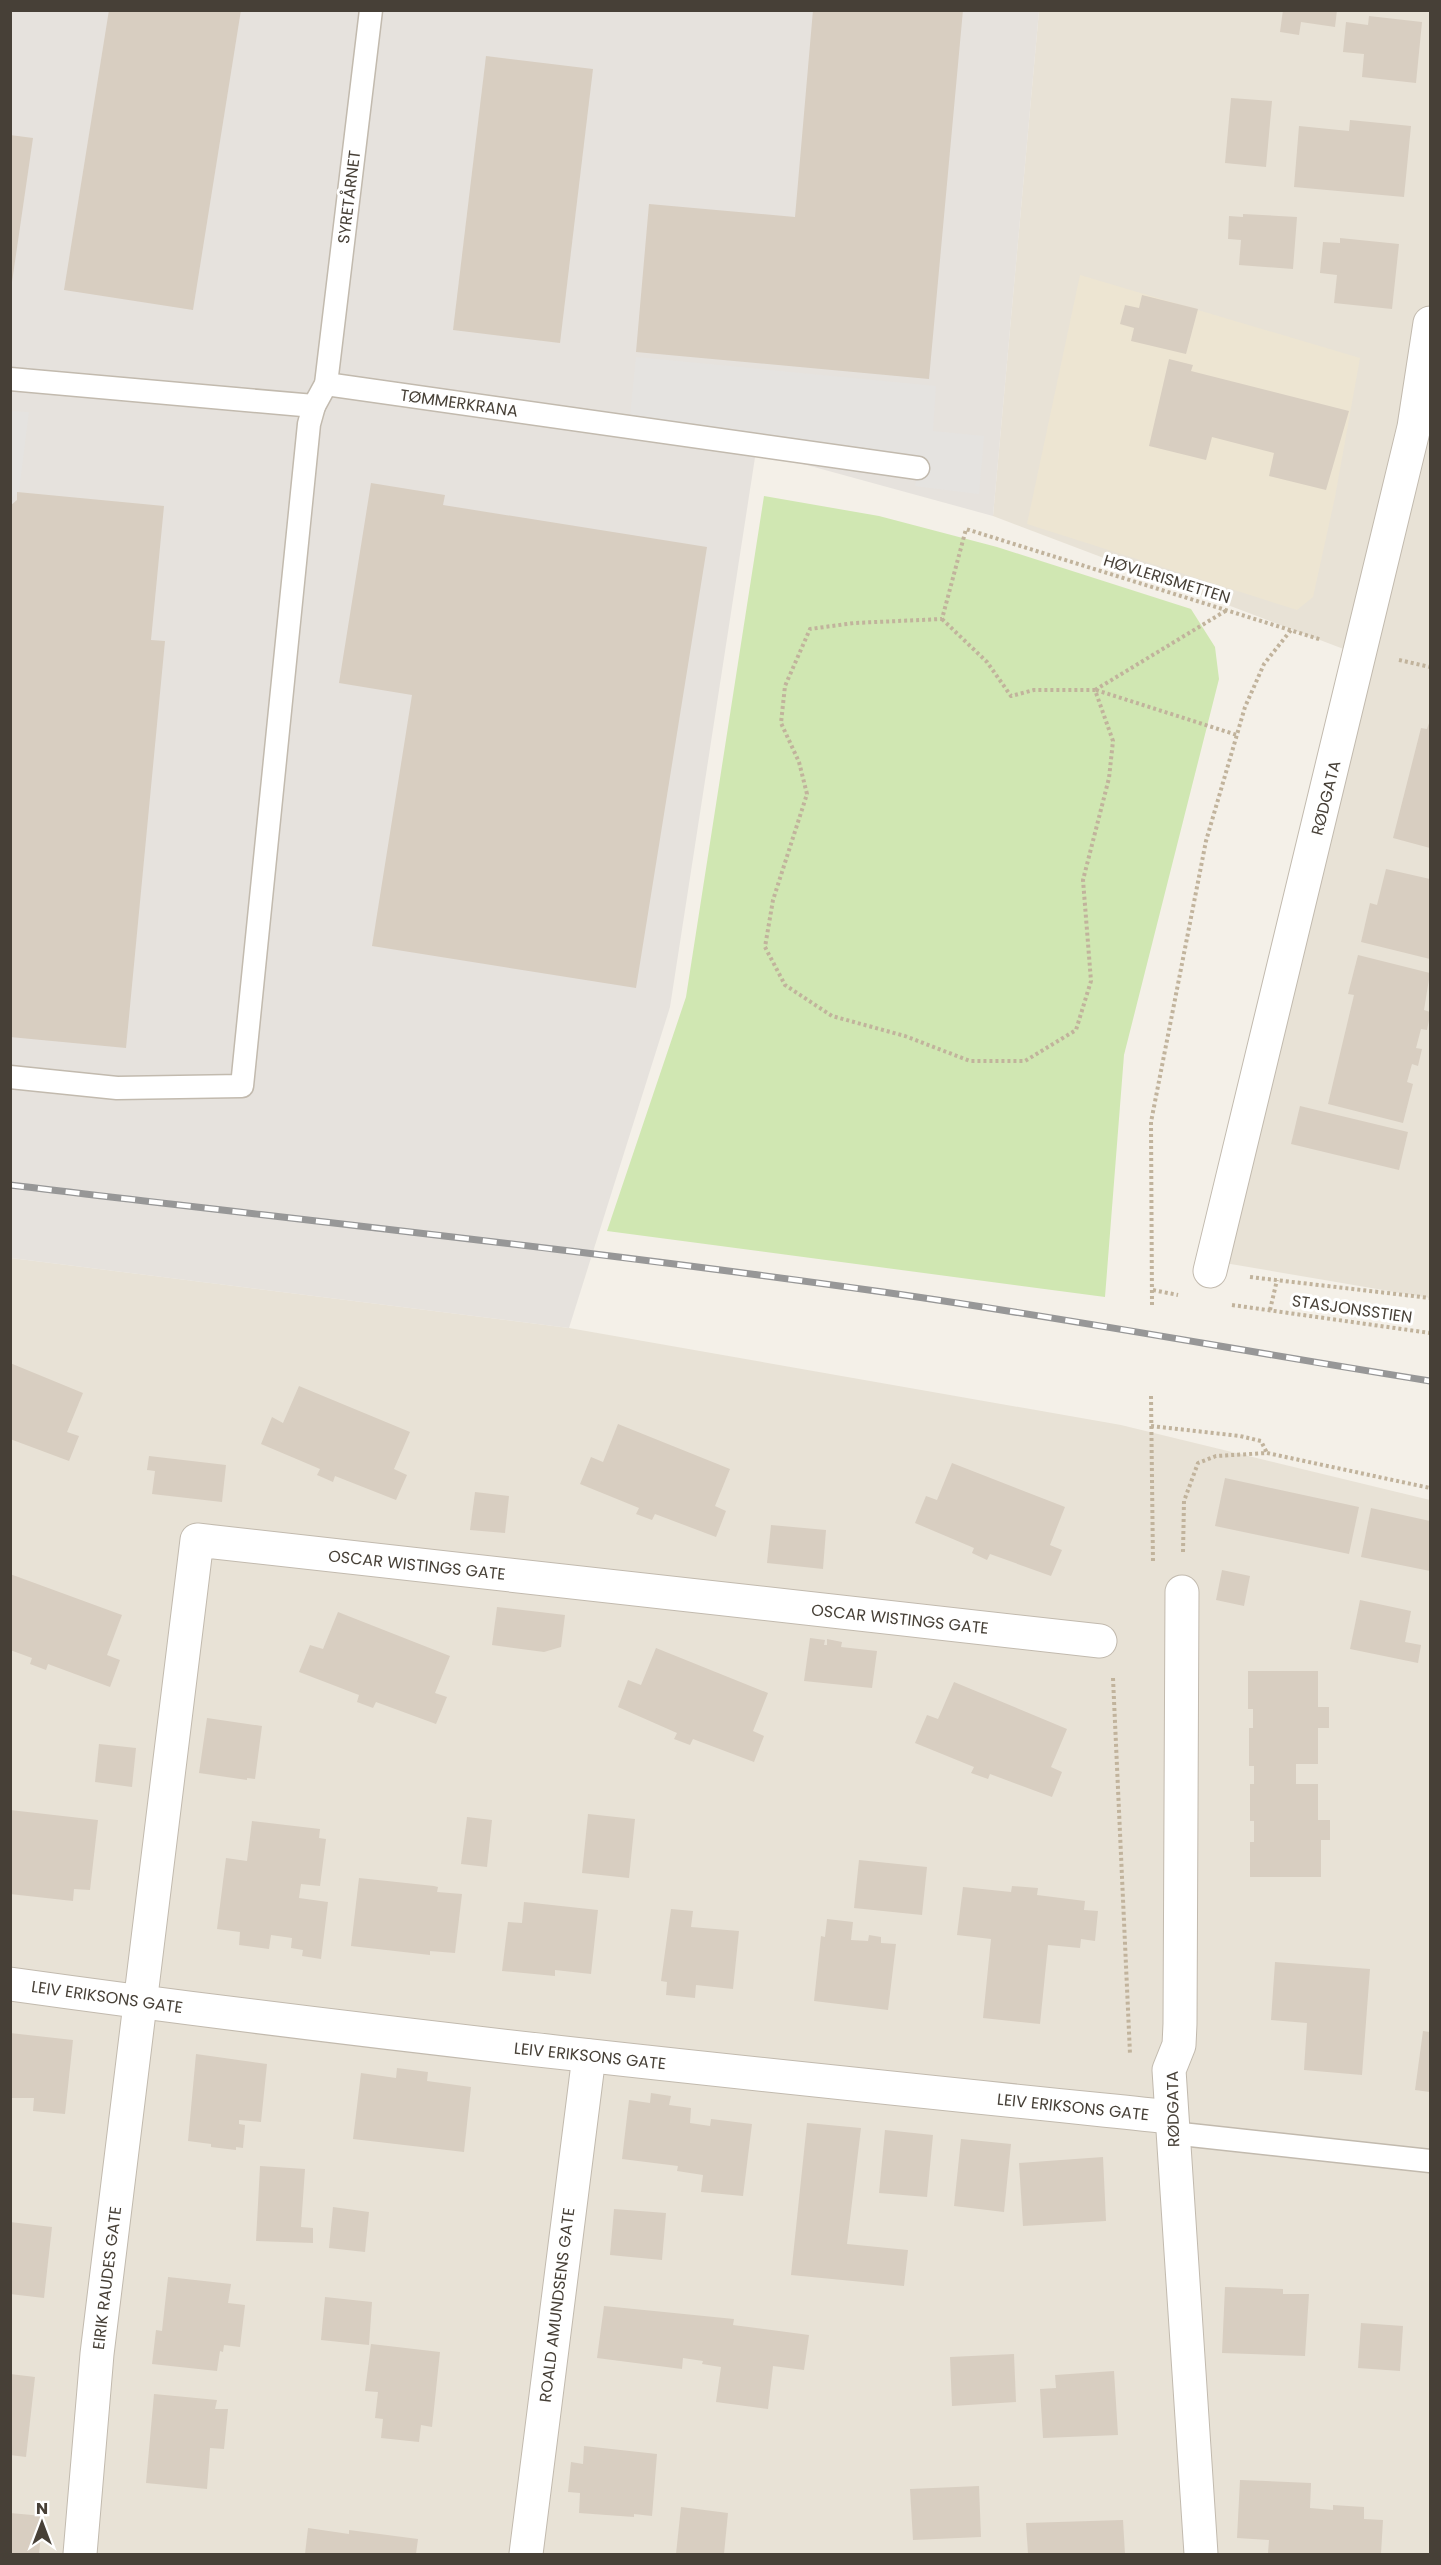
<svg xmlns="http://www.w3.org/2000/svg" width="1441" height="2565" font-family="Poppins,sans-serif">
	<rect width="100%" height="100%" fill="#f4f0e8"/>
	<g fill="#e8e2d6">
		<path d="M1039,11H1430V1298L1213,1261L1362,656L993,516Z"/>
		<path d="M11,1258L569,1328L1121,1425L1430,1500V2554H11Z"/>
	</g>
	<path fill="#e6e2dd" d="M11,11H1039L993,516L756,451L670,1007L569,1328L11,1258Z"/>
	<path fill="#ede5d2" d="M1080,275L1360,358L1335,497L1313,597L1297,610L1027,524Z"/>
	<path fill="#d0e7b2" d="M764,496L879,516L997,547L1191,609L1215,647L1219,679L1124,1055L1105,1297L607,1231L686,997Z"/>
	<g fill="#e5e3e0">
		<path d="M636,357L936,386L933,431L984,436L979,494L915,486L918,469L629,427Z"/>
		<path d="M11,411L29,412L19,492L11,499Z"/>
	</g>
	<g fill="#d8cec1">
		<path d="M109,10H241L193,310L64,290Z"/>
		<path d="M813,10H963L929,379L636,352L649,204L795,217Z"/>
		<path d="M1283,10H1337L1335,27L1301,22L1299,35L1280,32Z"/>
		<path d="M1369,16L1422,22L1416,83L1362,77L1364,54L1343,52L1346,22L1368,25Z"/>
		<path d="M486,56L593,69L560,343L453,330Z"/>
		<path d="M1231,98L1272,101L1266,167L1225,163Z"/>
		<path d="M1350,120L1411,126L1404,197L1294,187L1299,126L1349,131Z"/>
		<path d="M10,135L33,138L12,282H10Z"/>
		<path d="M1243,214L1297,217L1293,269L1239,265L1241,240L1228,239L1229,216L1243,217Z"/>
		<path d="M1340,238L1399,244L1392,309L1334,303L1337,275L1320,273L1323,242L1340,243Z"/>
		<path d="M1142,295L1198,309L1186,354L1131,341L1134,328L1120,324L1125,305L1139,308Z"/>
		<path d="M1169,359L1193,365L1191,371L1349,411L1326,490L1269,476L1274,453L1212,437L1206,460L1149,446Z"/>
		<path d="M371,483L445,495L443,505L707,547L636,988L372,946L412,695L339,683Z"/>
		<path d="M17,492L164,506L151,640L165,641L126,1048L10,1037V506L17,500Z"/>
		<path d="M1430,720V848L1393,838L1421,728L1427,729Z"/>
		<path d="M1386,869L1430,879V959L1361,942L1370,903L1377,905Z"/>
		<path d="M1358,955L1430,973L1424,1010L1430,1012V1015L1427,1030L1421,1029L1416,1048L1422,1049L1418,1066L1412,1064L1407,1082L1413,1084L1403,1123L1328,1104L1354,995L1348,994Z"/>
		<path d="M1300,1106L1408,1132L1399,1170L1291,1144Z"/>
		<path d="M10,1363L83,1393L67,1432L79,1436L69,1461L10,1439Z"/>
		<path d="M299,1386L410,1432L394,1469L407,1475L396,1500L335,1476L333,1482L317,1475L320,1469L261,1444L272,1417L283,1423Z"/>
		<path d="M618,1424L730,1469L715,1506L726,1511L716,1537L655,1514L652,1520L636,1514L639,1508L580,1484L591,1457L603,1462Z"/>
		<path d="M149,1456L226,1465L222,1502L152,1494L155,1471L147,1470Z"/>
		<path d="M952,1463L1065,1507L1050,1545L1062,1550L1051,1576L990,1554L987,1560L972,1553L974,1548L915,1523L926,1496L937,1500Z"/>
		<path d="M1225,1478L1359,1507L1349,1554L1215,1526Z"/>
		<path d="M475,1492L509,1496L505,1533L470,1530Z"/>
		<path d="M1371,1508L1430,1521V1571L1361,1557Z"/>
		<path d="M771,1525L826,1530L823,1569L767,1563Z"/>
		<path d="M1222,1570L1250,1576L1244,1606L1216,1600Z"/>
		<path d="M10,1574L122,1615L107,1655L120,1660L110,1687L48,1664L46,1670L30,1664L32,1658L10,1650Z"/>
		<path d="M1360,1600L1411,1611L1405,1642L1421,1645L1418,1663L1350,1649Z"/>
		<path d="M497,1607L565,1615L561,1647L544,1652L492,1645Z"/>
		<path d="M338,1612L450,1656L435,1693L447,1697L436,1724L376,1702L373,1708L357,1702L359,1695L299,1672L310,1645L323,1649Z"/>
		<path d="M810,1638L825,1640L824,1645H827V1639L842,1642L841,1647L877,1651L872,1688L804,1681Z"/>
		<path d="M656,1648L768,1693L753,1731L764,1736L754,1762L693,1739L690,1745L674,1739L677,1733L618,1707L628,1680L641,1685Z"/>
		<path d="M1248,1671H1318V1707H1329V1728H1318V1764H1296V1784H1318V1820H1330V1840H1321V1877H1250V1842H1254V1821H1250V1784H1254V1766H1249V1728H1253V1709H1248Z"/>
		<path d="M954,1682L1067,1729L1051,1767L1062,1772L1052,1797L990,1774L988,1779L971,1773L974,1767L915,1743L927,1715L938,1719Z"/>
		<path d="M207,1718L262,1726L255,1779L247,1778V1780L199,1773Z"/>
		<path d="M99,1744L136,1748L132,1787L95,1782Z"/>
		<path d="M10,1810L98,1820L90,1890L74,1889L73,1901L10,1894Z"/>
		<path d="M588,1814L635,1819L629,1878L582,1873Z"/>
		<path d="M467,1817L492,1820L487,1867L461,1864Z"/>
		<path d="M252,1821L320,1829L319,1838L326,1839L320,1886L301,1884L299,1898L328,1902L321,1959L302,1956L303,1950L291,1948L292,1938L271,1935L269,1949L239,1945L240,1932L217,1929L226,1858L247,1861Z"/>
		<path d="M859,1860L927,1867L922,1915L854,1908Z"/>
		<path d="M359,1878L434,1886L438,1887L437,1892L462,1894L455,1953L430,1951V1955L351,1946Z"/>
		<path d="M1012,1886L1038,1888L1037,1895L1085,1901L1084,1910L1098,1911L1095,1941L1081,1939L1080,1948L1048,1945L1040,2024L983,2018L991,1939L957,1935L963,1887L1011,1892Z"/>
		<path d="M524,1902L598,1910L591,1974L555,1970V1976L502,1971L508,1922L522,1923Z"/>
		<path d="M671,1909L693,1911L691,1927L739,1931L733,1989L696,1985L695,1998L666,1995L667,1982L661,1981Z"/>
		<path d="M827,1919L853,1922L851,1940L868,1941L869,1935L881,1937V1943L896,1944L888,2010L814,2001L821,1936L825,1937Z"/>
		<path d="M1275,1962L1370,1969L1362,2075L1304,2070L1307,2023L1271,2020Z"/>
		<path d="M1423,2031L1430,2032V2092L1415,2090Z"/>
		<path d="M10,2033L73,2040L65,2114L33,2111L34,2098H10Z"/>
		<path d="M196,2054L267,2064L261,2122L239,2120V2124L245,2125L243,2148L236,2147V2150L211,2147V2144L188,2141Z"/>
		<path d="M397,2068L428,2072L427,2081L471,2087L464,2152L353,2139L361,2073L396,2078Z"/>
		<path d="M651,2093L671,2096L669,2105L691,2108L690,2123L710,2126L711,2119L752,2124L743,2196L701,2192L703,2175L677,2171L678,2166L622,2159L629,2100L650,2103Z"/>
		<path d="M807,2123L861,2128L847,2244L908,2250L904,2286L791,2275Z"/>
		<path d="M885,2130L933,2135L927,2197L879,2193Z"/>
		<path d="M961,2139L1011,2144L1004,2212L954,2206Z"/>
		<path d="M1103,2157L1106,2221L1023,2226L1019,2163Z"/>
		<path d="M260,2166L305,2169L301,2227L313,2228V2243L256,2241Z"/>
		<path d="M333,2207L369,2212L365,2252L329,2248Z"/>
		<path d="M614,2209L666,2213L662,2260L610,2255Z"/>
		<path d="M10,2222L52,2227L44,2298L10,2294Z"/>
		<path d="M168,2277L231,2284L228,2303L245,2305L240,2347L224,2345L223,2352L220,2351L217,2371L152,2364L156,2330L162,2331Z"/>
		<path d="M1225,2287L1283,2289V2294H1309L1305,2356L1222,2353Z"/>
		<path d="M325,2297L372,2302L369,2345L321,2340Z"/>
		<path d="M604,2306L734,2319L733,2325L809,2335L804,2370L773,2366L768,2409L716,2402L721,2367L702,2364L703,2361L683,2358L682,2369L597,2358Z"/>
		<path d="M1361,2323L1403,2326L1400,2371L1358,2368Z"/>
		<path d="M371,2344L440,2352L432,2427L421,2425L419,2442L381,2438L383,2419L375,2418L378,2392L365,2391Z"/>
		<path d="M1014,2354L1016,2402L952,2406L950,2357Z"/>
		<path d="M1114,2371L1118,2435L1043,2438L1040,2389L1056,2388L1055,2375Z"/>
		<path d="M10,2374L35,2377L26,2457L10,2455Z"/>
		<path d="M154,2394L217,2400L215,2409H228L224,2449L210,2448L207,2489L146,2483Z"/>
		<path d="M584,2446L657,2454L652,2516L634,2514V2517L579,2513L580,2493L568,2492L571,2462L583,2464Z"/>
		<path d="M1240,2480L1311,2483L1310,2508L1333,2510V2505L1364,2507V2519L1383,2520L1381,2554H1272L1268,2553L1269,2540L1237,2538Z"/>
		<path d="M979,2486L981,2537L913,2540L910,2489Z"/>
		<path d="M681,2507L728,2513L724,2554H676Z"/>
		<path d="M10,2513L43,2516L39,2554H10Z"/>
		<path d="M1123,2520L1125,2554H1028L1026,2523Z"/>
		<path d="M308,2528L349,2534V2530L418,2539L416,2554H305Z"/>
	</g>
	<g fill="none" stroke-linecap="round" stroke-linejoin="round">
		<g stroke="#c2baae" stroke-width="25">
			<g id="service">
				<path d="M10,379L314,406L326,384L371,10"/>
				<path d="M326,384L918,468"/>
				<path d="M10,1077L117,1088L242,1086L309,424L314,406"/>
				<path d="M1172,2133L1430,2161"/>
			</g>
		</g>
		<g stroke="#c2baae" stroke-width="35">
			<g id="minor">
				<path d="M1210,1271L1414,427L1430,323"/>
				<path d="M1182,1592L1180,2024L1179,2045L1169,2070L1201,2554"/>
				<path d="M10,1984C396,2038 783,2077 1171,2117"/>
				<path d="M80,2554L97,2354L197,1540L1100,1641"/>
				<path d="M526,2554L589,2056"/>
			</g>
		</g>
		<g stroke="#c1b39c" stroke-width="4" stroke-dasharray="3 3" stroke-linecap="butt">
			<path d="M942,619L987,662L1011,696L1034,690H1095L1113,741L1109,778L1083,880L1091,981L1076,1030L1025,1061H970L905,1036L832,1016L785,985L765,947L773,900L807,794L799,762L781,723L785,686L810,629L854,623L942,619L966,529L1322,640"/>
			<path d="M1399,660L1430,667"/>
			<path d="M1095,690L1227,610"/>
			<path d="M1096,690L1237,735"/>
			<path d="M1250,1277L1430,1298"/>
			<path d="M1153,1290L1178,1295"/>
			<path d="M1152,1305L1151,1122L1206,841L1245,707L1264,664L1291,630"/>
			<path d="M1232,1305L1430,1333"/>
			<path d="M1270,1310L1277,1280"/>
			<path d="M1151,1396L1153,1563"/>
			<path d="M1151,1426L1240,1436L1261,1441L1267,1453"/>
			<path d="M1183,1552L1184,1501L1198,1463L1216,1456L1267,1453L1430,1488"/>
			<path d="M1113,1678L1130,2054"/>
		</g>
		<use href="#service" stroke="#fff" stroke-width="22"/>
		<use href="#minor" stroke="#fff" stroke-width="33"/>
		<g stroke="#979797" stroke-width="7">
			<path id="rail" d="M10,1185C301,1220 593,1251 883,1292C1066,1318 1248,1352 1430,1381"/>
		</g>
		<use href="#rail" stroke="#fff" stroke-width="4.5" stroke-dasharray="14" stroke-linecap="butt"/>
	</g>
	<g text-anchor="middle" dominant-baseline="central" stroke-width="6" stroke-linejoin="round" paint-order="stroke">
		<g font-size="16" fill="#474037" stroke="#fff">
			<text transform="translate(349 197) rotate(-83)">SYRETÅRNET</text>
			<text transform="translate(459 403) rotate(8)">TØMMERKRANA</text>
			<text transform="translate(1167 579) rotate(17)">HØVLERISMETTEN</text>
			<text transform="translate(1326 798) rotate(-76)">RØDGATA</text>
			<text transform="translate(1352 1309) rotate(8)">STASJONSSTIEN</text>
			<text transform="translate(417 1565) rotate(6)">OSCAR WISTINGS GATE</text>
			<text transform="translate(900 1619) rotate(6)">OSCAR WISTINGS GATE</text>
			<text transform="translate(107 1997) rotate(8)">LEIV ERIKSONS GATE</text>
			<text transform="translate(590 2056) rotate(6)">LEIV ERIKSONS GATE</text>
			<text transform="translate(1073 2107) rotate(6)">LEIV ERIKSONS GATE</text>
			<text transform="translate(1173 2109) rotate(-91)">RØDGATA</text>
			<text transform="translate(107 2278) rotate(-83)">EIRIK RAUDES GATE</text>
			<text transform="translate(557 2305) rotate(-83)">ROALD AMUNDSENS GATE</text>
		</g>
	</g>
	<rect width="1441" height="2565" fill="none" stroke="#474037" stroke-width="24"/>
	<g transform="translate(42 2523)" stroke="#ffffff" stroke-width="4.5" paint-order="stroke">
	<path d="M0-4.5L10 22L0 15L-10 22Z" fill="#474037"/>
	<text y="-9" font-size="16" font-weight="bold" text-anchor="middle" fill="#474037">N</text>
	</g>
</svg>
